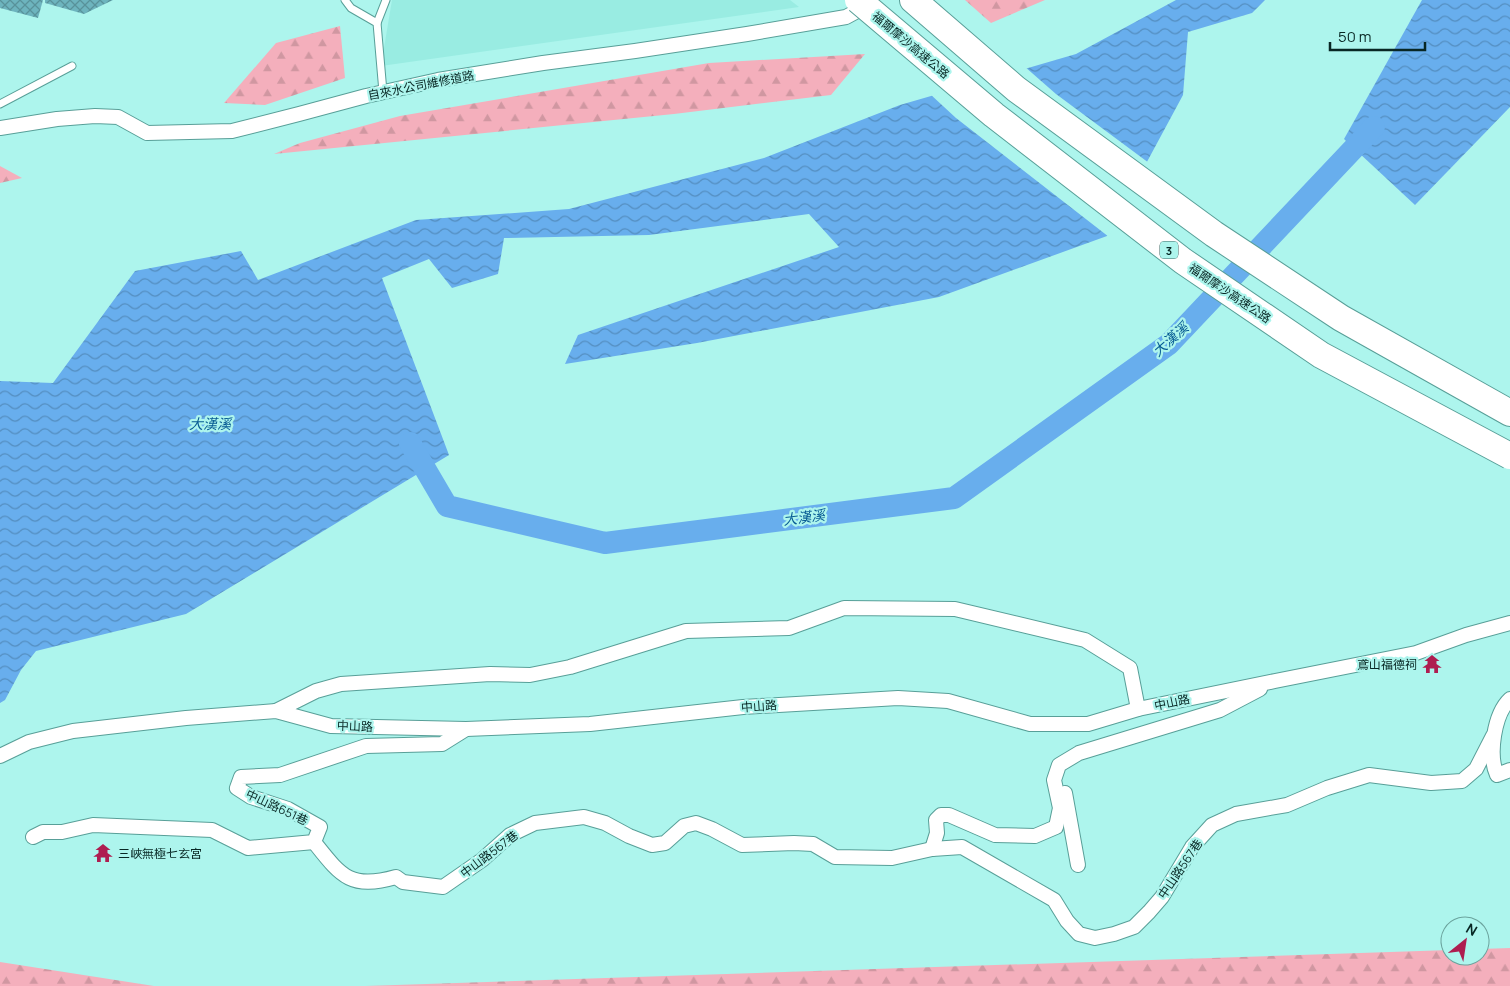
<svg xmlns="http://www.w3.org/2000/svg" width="1510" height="986" font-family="Manrope,'Noto Sans TC',sans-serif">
	<defs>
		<pattern id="forest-firs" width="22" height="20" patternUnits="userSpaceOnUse" patternTransform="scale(1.25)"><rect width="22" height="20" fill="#f4afbc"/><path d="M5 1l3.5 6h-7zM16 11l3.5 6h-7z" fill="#d097a1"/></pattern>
		<pattern id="water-waves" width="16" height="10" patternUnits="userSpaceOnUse" patternTransform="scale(1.25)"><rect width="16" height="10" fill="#68aeed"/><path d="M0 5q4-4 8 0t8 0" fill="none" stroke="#548ec0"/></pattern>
		<pattern id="building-cross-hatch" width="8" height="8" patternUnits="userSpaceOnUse" patternTransform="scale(1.25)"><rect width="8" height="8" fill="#6db4be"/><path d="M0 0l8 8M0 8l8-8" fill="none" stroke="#58929a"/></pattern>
	</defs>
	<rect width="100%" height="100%" fill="#adf5ed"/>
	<path fill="#99ece2" d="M392,0H790L799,7L381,66Z"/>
	<g fill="url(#forest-firs)">
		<path d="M965,0H1045L991,23Z"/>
		<path d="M340,26L345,78L265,105L224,103L276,43Z"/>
		<path d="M865,54L831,95L674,114L274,154L300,143L400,116L709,63Z"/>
		<path d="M0,166L22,178L0,183Z"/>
		<path d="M1510,948V986H365L1450,950V956H1480V949Z"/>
		<path d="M0,962L154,986H0Z"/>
	</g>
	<g fill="url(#water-waves)">
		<path d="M1176,0H1265L1252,13L1188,32L1183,95L1107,236L939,297L697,343L565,364L578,335L839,247L809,214L649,235L504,238L498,274L452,288L429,259L382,278L449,455L186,614L36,651L21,670L5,700L0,703V381L53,383L135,271L241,251L258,280L416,220L569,209L764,158L900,105L1076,54Z"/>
		<path d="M1422,0H1510V107L1415,205L1344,139Z"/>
	</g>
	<path fill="#adf5ed" d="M1024,66L1056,94L1149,163L1109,237L956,118L930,94Z"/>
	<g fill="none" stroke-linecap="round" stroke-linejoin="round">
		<path stroke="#68aeed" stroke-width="22" d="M410,443L447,506L605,543L954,498L1169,344L1374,127"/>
	</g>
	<g fill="url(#building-cross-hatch)">
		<path d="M0,0H43L38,18L0,8Z"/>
		<path d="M45,0H113L84,14L45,3Z"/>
	</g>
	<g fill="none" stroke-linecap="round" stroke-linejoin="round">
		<g stroke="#589f98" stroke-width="9">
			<g id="lane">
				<path d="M345,0L351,8L377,23L383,92"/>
				<path d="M377,23L386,0"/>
				<path d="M0,104L72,66"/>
			</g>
		</g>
		<g stroke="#589f98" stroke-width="16">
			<g id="street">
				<path d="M0,128L57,119L95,116L118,117L147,133L232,131L299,114L366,96L438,80L543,63L635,51L747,34L846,17L870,4"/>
				<path d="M1510,699C1494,714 1488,755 1497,775L1510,770"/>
				<path d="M276,711L316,691L341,684L490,674L530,675L570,667L686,631L789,628L844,608L955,609L1085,640L1130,668L1138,709"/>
				<path d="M0,756L29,742L73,731L186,718L276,711L331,726L466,729L590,724L743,707L898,698L948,701L1030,724H1088L1138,709L1275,681L1416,653L1466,635L1510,623"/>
				<path d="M1065,793L1078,865"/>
				<path d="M33,837L43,832H62L93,825L212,830L248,848L314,842L320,827L288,809L251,797L237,788L241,777L280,775L366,746L442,744L466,729"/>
				<path d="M314,842C341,876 350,890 396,877L403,882L443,887L482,860L510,835L535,823L584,817L605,823L629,836L652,845L665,843L684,826L696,823L712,829L742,845L794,843L813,844L835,857L892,858L932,849L962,847L1054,900L1067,921L1079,934L1095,938L1114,934L1134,927L1149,912L1162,897L1192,847L1212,825L1236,814L1287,805L1327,788L1369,775L1431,783L1462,781L1476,769L1493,736"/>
				<path d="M932,849L937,833L936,820L941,815H949L995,835L1035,836L1056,827L1060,808L1054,780L1059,765L1079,753L1220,710L1260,689"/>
			</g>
		</g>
		<g stroke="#589f98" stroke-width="28">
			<path id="highway" d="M913,0L1016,89L1214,234L1341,318L1510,413"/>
		</g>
		<use href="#lane" stroke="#fff" stroke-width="7"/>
		<use href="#street" stroke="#fff" stroke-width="14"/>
		<use href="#highway" stroke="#fff" stroke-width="26"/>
		<g stroke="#589f98" stroke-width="28" stroke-linecap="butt">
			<path id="highway-bridge" d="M858,0L994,115L1183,261L1321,355L1510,456"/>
		</g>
		<use href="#highway-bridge" stroke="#fff" stroke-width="26"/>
	</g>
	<defs>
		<g id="temple-bare" transform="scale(1.5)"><path d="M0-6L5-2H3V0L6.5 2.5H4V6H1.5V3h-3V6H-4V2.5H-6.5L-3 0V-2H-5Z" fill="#ae1d50" stroke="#adf5ed" stroke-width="2.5" paint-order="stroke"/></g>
	</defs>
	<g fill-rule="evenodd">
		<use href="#temple-bare" x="1432" y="664"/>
		<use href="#temple-bare" x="103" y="853"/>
	</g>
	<g text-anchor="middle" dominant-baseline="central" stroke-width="4.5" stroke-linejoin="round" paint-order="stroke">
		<rect fill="#adf5ed" stroke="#3a6560" stroke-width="1" x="1160" y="241.5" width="18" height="17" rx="4"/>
		<g font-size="11" font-weight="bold" fill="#082724">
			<text x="1169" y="250">3</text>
		</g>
		<g font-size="12" fill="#082724" stroke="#adf5ed">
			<text transform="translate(911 45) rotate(40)">福爾摩沙高速公路</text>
			<text transform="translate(421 85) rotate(-11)">自來水公司維修道路</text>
			<text transform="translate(1230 293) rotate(34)">福爾摩沙高速公路</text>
			<text transform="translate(1172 702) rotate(-12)">中山路</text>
			<text transform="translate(759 706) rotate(-4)">中山路</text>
			<text transform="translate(355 726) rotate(2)">中山路</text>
			<text transform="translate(277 807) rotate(25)">中山路651巷</text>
			<text transform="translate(489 854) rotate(-37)">中山路567巷</text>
			<text transform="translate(1180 869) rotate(-56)">中山路567巷</text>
		</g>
		<g font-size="12" fill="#082724" stroke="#adf5ed" text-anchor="end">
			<text x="1417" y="664">鳶山福德祠</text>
			<text x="118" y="853" text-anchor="start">三峽無極七玄宮</text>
		</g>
		<g font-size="14" font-style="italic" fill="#065a93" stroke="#adf5ed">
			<text transform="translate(1170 339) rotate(-42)">大漢溪</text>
			<text x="210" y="423">大漢溪</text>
			<text transform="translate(804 517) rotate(-7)">大漢溪</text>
		</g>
	</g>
	<g transform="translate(1465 941) rotate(30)"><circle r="24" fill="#adf5ed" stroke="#6ba39d"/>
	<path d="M0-4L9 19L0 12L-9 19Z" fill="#ae1d50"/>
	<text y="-8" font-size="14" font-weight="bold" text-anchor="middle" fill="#082724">N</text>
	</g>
	<path d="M1330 42v8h95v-8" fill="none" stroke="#082724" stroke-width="2.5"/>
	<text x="1338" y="42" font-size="15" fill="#082724" stroke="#adf5ed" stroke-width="4" paint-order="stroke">50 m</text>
</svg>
